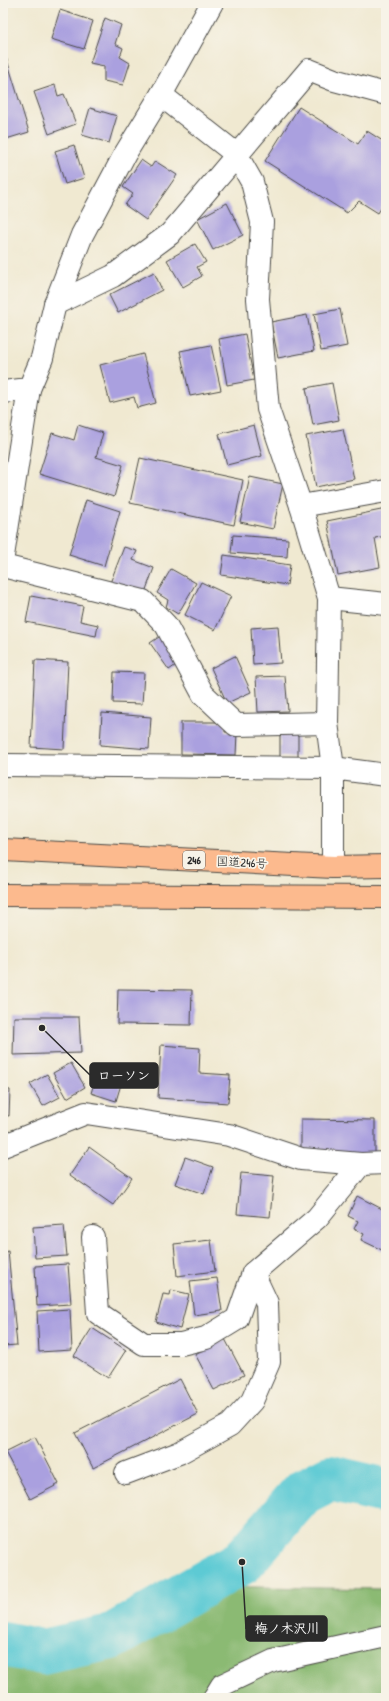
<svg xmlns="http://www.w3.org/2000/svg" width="389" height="1701" font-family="'Patrick Hand','Klee One',sans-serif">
	<rect width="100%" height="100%" fill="#f7f3e8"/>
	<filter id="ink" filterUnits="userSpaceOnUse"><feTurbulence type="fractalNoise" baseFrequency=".025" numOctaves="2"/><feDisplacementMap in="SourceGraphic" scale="8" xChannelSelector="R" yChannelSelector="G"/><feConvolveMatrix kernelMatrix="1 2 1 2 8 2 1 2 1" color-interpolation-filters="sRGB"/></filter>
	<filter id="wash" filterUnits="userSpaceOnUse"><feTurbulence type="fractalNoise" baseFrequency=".012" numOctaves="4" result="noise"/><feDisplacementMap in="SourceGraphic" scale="16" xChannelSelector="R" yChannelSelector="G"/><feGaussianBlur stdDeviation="0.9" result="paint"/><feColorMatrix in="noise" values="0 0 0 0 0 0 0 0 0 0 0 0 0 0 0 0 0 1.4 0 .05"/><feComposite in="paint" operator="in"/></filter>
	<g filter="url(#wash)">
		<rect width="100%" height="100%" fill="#f0e9d1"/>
		<path fill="#8bba73" stroke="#5b724f" d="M191,1586L386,1589V1698H3V1662Z"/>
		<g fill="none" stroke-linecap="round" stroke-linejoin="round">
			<path stroke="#5dcad4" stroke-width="46" d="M3,1644L42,1652L111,1637L242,1562L303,1492L330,1478L386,1491"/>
		</g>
		<g id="blocks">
			<g fill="#aaa0df">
				<path d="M60,10L93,21L84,49L51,39Z"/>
				<path d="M105,18L121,25L115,44L123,48L120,57L130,63L123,85L104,81V66L90,63Z"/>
				<path d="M3,47L29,132L3,140Z"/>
				<path d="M55,85L58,96L64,94L76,124L49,134L34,92Z"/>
				<path d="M299,107L358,144L367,131L386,143V203L385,202L378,213L359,201L347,213L265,161Z"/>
				<path d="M90,108L117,116L109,143L82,135Z"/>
				<path d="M74,145L84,178L65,184L55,151Z"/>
				<path d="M141,160L151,167L155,161L177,175L146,220L125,205L133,194L123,187Z"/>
				<path d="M227,203L243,235L213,250L197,219Z"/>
				<path d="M195,244L206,262L197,267L202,276L183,287L167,260Z"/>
				<path d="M154,272L162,290L118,313L109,295Z"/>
				<path d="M340,309L347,346L321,351L314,314Z"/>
				<path d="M307,315L314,351L278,358L271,322Z"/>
				<path d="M245,334L254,380L227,385L219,339Z"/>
				<path d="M211,345L221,390L190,396L180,351Z"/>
				<path d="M143,354L156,403L137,408L134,397L110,403L100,365Z"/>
				<path d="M332,383L339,420L313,425L306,388Z"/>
				<path d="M78,425L103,433L96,457L123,465L114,497L39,474L52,433L74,440Z"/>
				<path d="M254,425L262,456L227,465L219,434Z"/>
				<path d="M343,429L354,479L316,487L306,436Z"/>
				<path d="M140,458L243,480L234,525L130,503Z"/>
				<path d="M250,477L283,484L273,529L240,522Z"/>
				<path d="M86,500L120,511L104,566L69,555Z"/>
				<path d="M386,509V536L375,538L380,567L338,575L327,521Z"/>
				<path d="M233,535L288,539L287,557L231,553Z"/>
				<path d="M124,547L137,551L133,560L154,568L144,595L110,583Z"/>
				<path d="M224,555L290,565L287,585L221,575Z"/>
				<path d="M171,569L196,583L178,614L166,607L168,600L157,593Z"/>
				<path d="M201,582L231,596L215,630L185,615Z"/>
				<path d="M31,596L83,606L80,621L98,625L96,636L26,622Z"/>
				<path d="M278,626L281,663L253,665L251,628Z"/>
				<path d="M165,633L183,660L169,670L150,643Z"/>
				<path d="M235,656L251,692L227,703L211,668Z"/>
				<path d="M35,660L68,662L64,749L31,747Z"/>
				<path d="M114,672L144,673L142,704L113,703Z"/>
				<path d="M285,676L288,711L258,712L256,677Z"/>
				<path d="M102,713L151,717L149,749L100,745Z"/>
				<path d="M181,722H225V732H237L236,755L181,754Z"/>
				<rect x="280" y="733" width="18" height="24"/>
				<path d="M118,989L192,990L191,1025L117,1024Z"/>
				<path d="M14,1017H79L81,1053L13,1055Z"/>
				<path d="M161,1045L200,1048L199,1073L230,1075L228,1103L158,1098Z"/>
				<path d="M71,1063L85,1087L67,1098L53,1073Z"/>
				<path d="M47,1074L60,1097L43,1106L30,1084Z"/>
				<path d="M97,1074L122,1081L116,1101L91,1093Z"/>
				<path d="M3,1089L10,1090L9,1116L3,1115Z"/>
				<path d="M301,1119L375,1120V1155L301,1154Z"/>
				<path d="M89,1147L132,1178L113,1205L70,1175Z"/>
				<path d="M185,1157L213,1167L204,1194L175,1184Z"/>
				<path d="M241,1173L274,1176L270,1217L237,1214Z"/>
				<path d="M357,1196L386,1211V1252L361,1240L364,1234L354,1229L358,1221L348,1216Z"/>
				<path d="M64,1225L67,1256L35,1258L33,1227Z"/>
				<path d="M211,1240L215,1271L177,1276L174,1244Z"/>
				<path d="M8,1251L17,1345L3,1346V1252Z"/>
				<path d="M68,1264L71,1304L37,1306L35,1266Z"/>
				<path d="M217,1278L222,1311L194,1315L190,1281Z"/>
				<path d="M171,1290L189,1294L180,1329L156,1322L163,1294L170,1295Z"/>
				<path d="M70,1309L72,1350L39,1352L37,1311Z"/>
				<path d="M92,1328L126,1350L108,1378L74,1356Z"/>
				<path d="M225,1339L244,1375L214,1390L195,1354Z"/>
				<path d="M180,1379L198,1414L93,1468L75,1433Z"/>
				<path d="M35,1437L59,1484L30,1499L5,1452Z"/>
			</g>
		</g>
	</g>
	<g filter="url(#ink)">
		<use href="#blocks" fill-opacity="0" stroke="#494844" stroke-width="1"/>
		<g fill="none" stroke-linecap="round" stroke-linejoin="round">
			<g stroke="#494844" stroke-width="24">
				<g id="minor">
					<path d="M161,95L236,154L252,182L262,222L258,299L268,409L301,506L329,598L327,723L333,768V867"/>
					<path d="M55,304L113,276L170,234L309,70L334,80L386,94"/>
					<path d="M3,392L29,389"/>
					<path d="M301,506L386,491"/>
					<path d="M3,566L143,601L166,625L203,694L236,725L327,723"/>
					<path d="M329,598L386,604"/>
					<path d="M3,765L333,768L386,775"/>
					<path d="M3,1146L86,1113L229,1135L301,1159L361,1164L386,1163"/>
					<path d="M93,1237L98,1313L144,1344H181L206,1338L237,1319L253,1273"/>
					<path d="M126,1473L179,1453L230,1425L252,1401L269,1362L267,1303L253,1273L317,1218L361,1164"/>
					<path d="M214,1698L222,1685L273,1661L386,1636"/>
				</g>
			</g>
			<g stroke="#494844" stroke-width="24">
				<path id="tertiary" d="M3,556L29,389L42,358L55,304L82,235L125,154L161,95L212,3"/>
			</g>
			<g stroke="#494844" stroke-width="24">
				<g id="trunk">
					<path d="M3,850L333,867L386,866"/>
					<path d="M3,895L386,897"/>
				</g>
			</g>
			<use href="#minor" stroke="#fff" stroke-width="22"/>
			<use href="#tertiary" stroke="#fff" stroke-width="22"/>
			<use href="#trunk" stroke="#fcba8e" stroke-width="22"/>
		</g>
	</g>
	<g text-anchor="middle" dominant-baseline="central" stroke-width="3.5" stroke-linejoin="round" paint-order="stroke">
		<rect fill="#f7f3e8" stroke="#686764" stroke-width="1" x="183" y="851" width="22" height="18" rx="3"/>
		<g font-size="11" font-weight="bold" fill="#2b2b2b">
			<text x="194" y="860">246</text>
		</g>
		<g font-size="12" fill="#2b2b2b" stroke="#f7f3e8">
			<text transform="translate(242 862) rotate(3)">国道246号</text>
		</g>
	</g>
	<path fill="none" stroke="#2b2b2b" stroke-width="1.5" d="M42 1028L90 1075M242 1562L246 1629"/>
	<g fill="#2b2b2b" stroke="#f7f3e8" stroke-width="1.5">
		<circle cx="42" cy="1028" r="4"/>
		<circle cx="242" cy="1562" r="4"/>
	</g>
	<g fill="#2b2b2b" stroke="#2b2b2b" stroke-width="1.5">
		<rect x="90" y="1063" width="68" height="25" rx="4"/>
		<rect x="246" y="1616" width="81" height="25" rx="4"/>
	</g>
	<g font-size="13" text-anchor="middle" font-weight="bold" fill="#fff">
		<text x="124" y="1080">ローソン</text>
		<text x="287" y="1633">梅ノ木沢川</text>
	</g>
	<rect width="389" height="1701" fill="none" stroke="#f7f3e8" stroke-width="16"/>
</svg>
